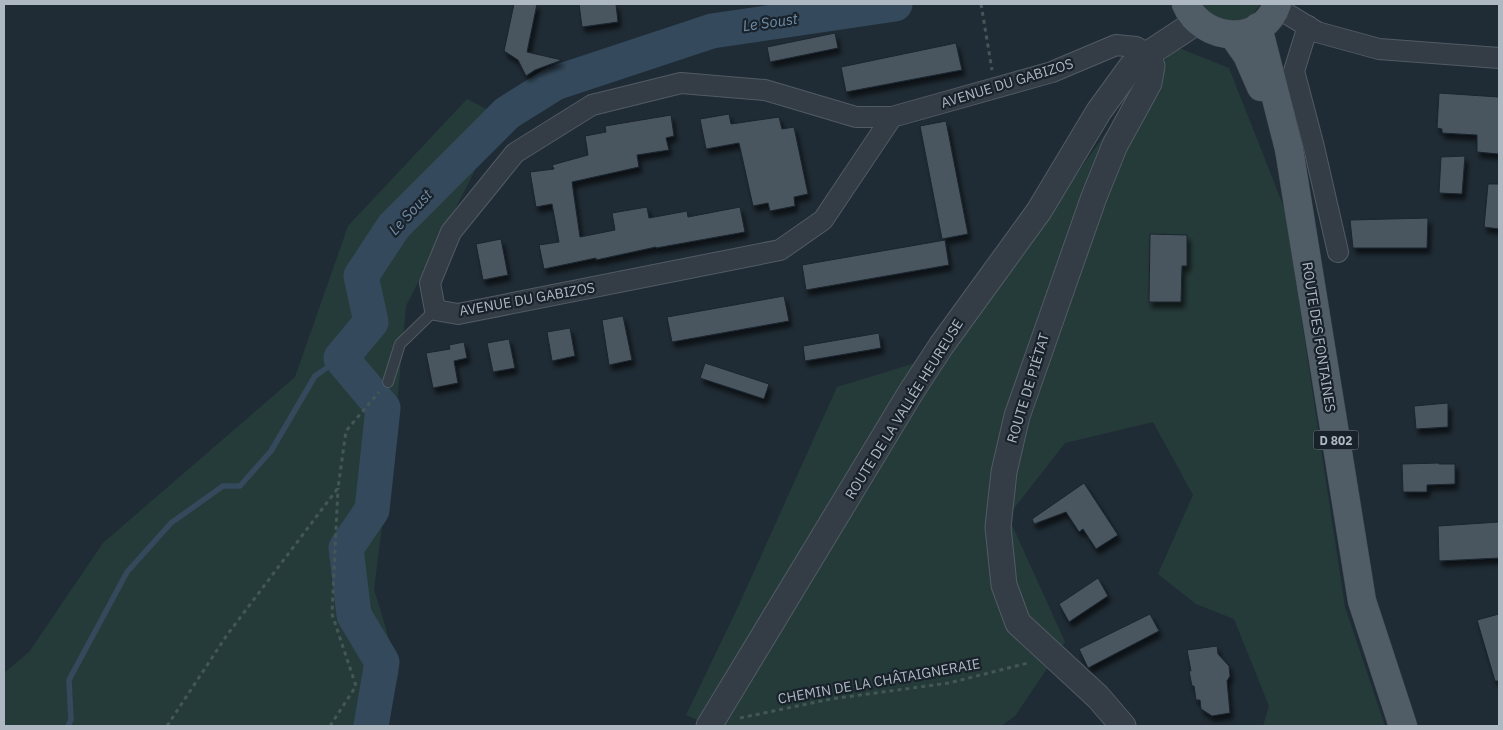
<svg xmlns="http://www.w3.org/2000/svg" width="1503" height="730" font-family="'IBM Plex Sans',sans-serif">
	<defs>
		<filter id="shadow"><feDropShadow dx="3" dy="5.5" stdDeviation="2.5" flood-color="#0009"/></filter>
	</defs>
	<rect width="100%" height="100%" fill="#202c35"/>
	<g fill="#253b39">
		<path d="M1203,4H1261L1250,17L1229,22L1209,14Z"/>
		<path d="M1179,48L1229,68L1285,210L1345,607L1385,726H1263L1269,706L1234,619L1196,604L1158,574L1193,495L1153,422L1065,443L1008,516L1065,642L1015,716L1001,726H710L686,715L738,607L837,387L945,354L1044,221L1145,77Z"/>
		<path d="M467,99L502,117L406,306L395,426L374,589L399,672L387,726H4V673L29,652L103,543L295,377L348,226Z"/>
	</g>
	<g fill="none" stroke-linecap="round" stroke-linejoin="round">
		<path stroke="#344a5c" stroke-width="5.5" d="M68,726L71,720L69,680L127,572L171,523L223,486H240L271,451L315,376L341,358"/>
		<path stroke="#344a5c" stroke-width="35" d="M371,726L382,662L354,615L346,548L372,510L383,408L341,358L371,322L361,276L394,226L507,113L555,83L712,31L895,4"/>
	</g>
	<g fill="#485661" stroke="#1b242d" filter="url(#shadow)">
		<path d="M514,4H537L527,52L562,60L535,70L526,76L518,60L504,51Z"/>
		<path d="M579,4H616L618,22L582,27Z"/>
		<path d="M835,33L838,48L770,62L767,47Z"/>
		<path d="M956,43L962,70L846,92L841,67Z"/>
		<path d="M1439,93L1499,97V154L1477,152V135L1442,133V129L1437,128Z"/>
		<path d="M729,114L731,124L779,117L782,129L794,127L808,194L794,197L795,206L770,211L768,203L753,206L739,143L706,149L700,119Z"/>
		<path d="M671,115L674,136L666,138L669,150L637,155L639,167L572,182L580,237L615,230L612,213L647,207L649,218L687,211L688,217L740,207L745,232L656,248V247L596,260V258L544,269L539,245L559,242L552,204L536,207L530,172L554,169L552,165L588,155L585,136L606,132L605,126Z"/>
		<path d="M946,121L968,234L942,239L920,126Z"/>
		<path d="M1465,156L1462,194L1439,193L1441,157Z"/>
		<path d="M1488,184H1499V229L1484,227Z"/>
		<path d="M1428,218L1427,248H1353L1350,220Z"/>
		<path d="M1150,234L1187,235V266H1182L1181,302H1149Z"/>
		<path d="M501,239L508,275L483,280L476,244Z"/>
		<path d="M945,240L949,265L806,290L802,265Z"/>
		<path d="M784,296L789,321L672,342L667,317Z"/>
		<path d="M623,316L632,360L609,365L602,320Z"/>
		<path d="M570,328L575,356L552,361L547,332Z"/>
		<path d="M879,333L881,348L805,361L803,346Z"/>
		<path d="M509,339L515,368L493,372L487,343Z"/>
		<path d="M464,342L467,358L454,361L458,383L433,388L426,353L450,349L449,345Z"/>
		<path d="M705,363L769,384L764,399L700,378Z"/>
		<path d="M1448,403V427L1416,429L1414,406Z"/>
		<path d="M1439,463V464H1455V484L1427,485V492H1403L1402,464Z"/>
		<path d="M1084,483L1118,535L1096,549L1083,529L1079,532L1066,512L1034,524L1032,519Z"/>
		<path d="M1499,522V558L1439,561L1438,526Z"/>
		<path d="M1098,578L1108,596L1069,622L1059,604Z"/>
		<path d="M1150,614L1159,631L1088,668L1079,649Z"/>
		<path d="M1499,614V681H1495L1477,620Z"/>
		<path d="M1217,646L1218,654L1229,666L1230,676L1227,681L1230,713L1212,716L1201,709L1200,700H1196L1194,686H1192L1189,671H1191L1187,650Z"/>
	</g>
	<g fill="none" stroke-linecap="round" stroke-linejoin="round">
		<g stroke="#515b64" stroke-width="12">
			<path id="service" d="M388,382L400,344L435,310"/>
		</g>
		<g stroke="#515b64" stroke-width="22">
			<g id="minor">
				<path d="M1276,7L1317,32L1379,49L1499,58"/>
				<path d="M1308,26L1294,71L1313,143L1338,252"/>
				<path d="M892,117L823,220L780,250L458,314L435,310L430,283L451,232L515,153L592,105L681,83L765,90L856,117H892L1052,72L1116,45L1136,47L1148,54"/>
			</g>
		</g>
		<g stroke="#515b64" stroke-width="27">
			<g id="tertiary">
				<path d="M709,726L911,392L941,346L1039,211L1099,111L1131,67L1148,54L1198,21"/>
				<path d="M1123,726L1098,697L1018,623L1004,585L998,527L1004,472L1017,416L1094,197L1115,145L1149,83L1152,66L1148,54"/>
			</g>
		</g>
		<g stroke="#3d4650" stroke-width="29">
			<g id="primary">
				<path d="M1186,4C1202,42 1263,47 1277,4"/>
				<path d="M1258,27L1289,149L1362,601L1403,726"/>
				<path d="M1233,35L1247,55L1261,87"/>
			</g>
		</g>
		<g stroke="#445757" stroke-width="3" stroke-dasharray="4 4" stroke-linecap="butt">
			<path d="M981,4L992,70"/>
			<path d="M740,718L831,699L949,683L1028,663"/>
			<path d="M167,726L227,635L338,488L346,431L379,392"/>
			<path d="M330,726L356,686L332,614L338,488"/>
		</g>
		<use href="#service" stroke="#343d46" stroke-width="10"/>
		<use href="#minor" stroke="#343d46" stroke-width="20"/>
		<use href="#tertiary" stroke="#343d46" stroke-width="25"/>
		<use href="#primary" stroke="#515d66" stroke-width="28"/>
	</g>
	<g text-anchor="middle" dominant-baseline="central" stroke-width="4.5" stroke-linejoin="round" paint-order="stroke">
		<rect fill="#19222b" stroke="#818b95" stroke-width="1" x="1313.5" y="430.5" width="45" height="19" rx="4"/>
		<g font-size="12" font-weight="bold" fill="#aeb8c3">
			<text x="1336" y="440">D 802</text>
		</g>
		<g font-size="14" fill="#aeb8c3" stroke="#19222b">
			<text transform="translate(1007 83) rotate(-17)">AVENUE DU GABIZOS</text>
			<text transform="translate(527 299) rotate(-10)">AVENUE DU GABIZOS</text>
			<text transform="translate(1319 337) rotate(81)">ROUTE DES FONTAINES</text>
			<text transform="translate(1028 388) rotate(-73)">ROUTE DE PIÉTAT</text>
			<text transform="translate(904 409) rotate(-58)">ROUTE DE LA VALLÉE HEUREUSE</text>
			<text transform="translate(879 681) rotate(-10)">CHEMIN DE LA CHÂTAIGNERAIE</text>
		</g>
		<g font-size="15" font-style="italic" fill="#6f8da6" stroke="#19222b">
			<text transform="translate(770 22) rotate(-8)">Le Soust</text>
			<text transform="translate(410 212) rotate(-47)">Le Soust</text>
		</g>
	</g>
	<rect width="1503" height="730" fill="none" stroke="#aeb8c3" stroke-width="10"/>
</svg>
